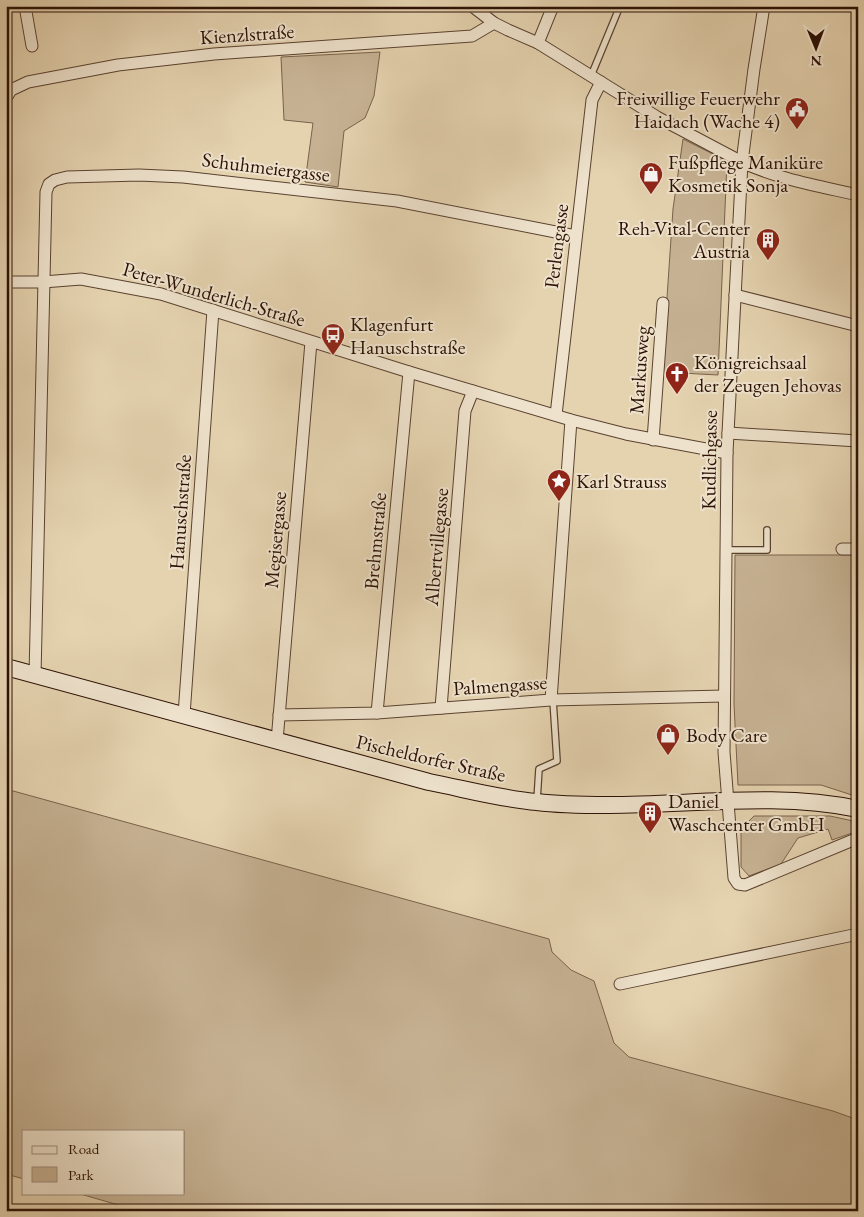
<svg xmlns="http://www.w3.org/2000/svg" width="864" height="1217" font-family="'EB Garamond',serif">
	<rect width="100%" height="100%" fill="#e5d3b0"/>
	<filter id="stains"><feTurbulence type="fractalNoise" baseFrequency=".004" numOctaves="4"/><feColorMatrix values="0 0 0 0 .2 0 0 0 0 .09 0 0 0 0 .02 0 0 0 .5 -.17"/></filter>
	<radialGradient id="worn" r=".72"><stop offset=".6" stop-color="#630" stop-opacity="0"/><stop offset="1" stop-color="#630" stop-opacity=".3"/></radialGradient>
	<g fill="#c6b293" stroke="#79624c">
		<path d="M380,52L374,96L365,118L344,131L338,187L305,182L313,123L284,120L281,57Z"/>
		<path d="M683,139L727,161L718,375L662,372L673,209Z"/>
		<path d="M735,555H858V797L821,785H738L734,704Z"/>
		<path d="M6,789L549,939L552,952L571,970L594,981L614,1043L629,1057L833,1111L858,1120V1211H139L77,1193H184V1131H24V1179L6,1174Z"/>
		<path d="M754,816H830L858,822V831L832,840L828,829L798,838L781,864L749,876L741,867V829Z"/>
	</g>
	<g fill="none" stroke-linecap="round" stroke-linejoin="round">
		<g stroke="#5a4230" stroke-width="8">
			<g id="lane">
				<path d="M591,76L620,6"/>
				<path d="M726,550H767V530"/>
				<path d="M537,800L539,769L557,761L553,700"/>
			</g>
		</g>
		<g stroke="#5a4230" stroke-width="13">
			<g id="street">
				<path d="M25,6L32,46"/>
				<path d="M472,6L494,23L508,30L538,43L657,117L742,162C778,179 819,186 858,195"/>
				<path d="M764,6L754,69L742,162L727,453L724,752L734,878L738,884L745,885L858,838"/>
				<path d="M538,43L553,6"/>
				<path d="M6,98L11,90L28,82L118,65L214,54L472,36L494,23"/>
				<path d="M6,282H43L81,279L161,294L409,372L571,420L626,434L727,453"/>
				<path d="M735,295L858,326"/>
				<path d="M556,415L592,100L601,82"/>
				<path d="M728,433L858,441"/>
				<path d="M653,440L663,303"/>
				<path d="M842,549H858"/>
				<path d="M35,676L46,192L49,184L55,180L67,177L139,175L183,177L397,201L576,236"/>
				<path d="M551,700L571,420"/>
				<path d="M441,708L465,411L473,391"/>
				<path d="M377,713L409,372"/>
				<path d="M184,715L213,310"/>
				<path d="M279,715L377,713L551,700L724,696"/>
				<path d="M277,741L311,342"/>
				<path d="M620,984L858,934"/>
			</g>
		</g>
		<g stroke="#2c1105" stroke-width="18">
			<path id="secondary" d="M6,667L429,782C465,789 501,799 537,802C560,805 585,805 609,805C692,805 776,792 858,809"/>
		</g>
		<use href="#lane" stroke="#eee2cc" stroke-width="5.5"/>
		<use href="#street" stroke="#eee2cc" stroke-width="11"/>
		<use href="#secondary" stroke="#eee2cc" stroke-width="16"/>
	</g>
	<defs>
		<g id="civic-pin" transform="scale(1.25)"><path d="M0 17L-7.5 6A9.5 9.5 0 1 1 7.5 6Z" fill="#8f2418" stroke="#eee2cc"/><path d="M-.6-6.5H3V-4.5H.6V-3L4-1V1h2V6H-6V1h2V-1L-.6-3ZM-1.2 2.5V6h2.4V2.5Z" fill="#fff"/></g>
		<g id="shop-pin" transform="scale(1.25)"><path d="M0 17L-7.5 6A9.5 9.5 0 1 1 7.5 6Z" fill="#8f2418" stroke="#eee2cc"/><path d="M-5-2.5h2.3a2.7 3.5 0 0 1 5.4 0H5L5.5 6h-11ZM-1.5-2.5h3a1.5 2.3 0 0 0-3 0Z" fill="#fff"/></g>
		<g id="building-pin" transform="scale(1.25)"><path d="M0 17L-7.5 6A9.5 9.5 0 1 1 7.5 6Z" fill="#8f2418" stroke="#eee2cc"/><path d="M-4-6H4V6H1V3H-1V6H-4ZM-2.5-4.3h1.7v1.8h-1.7ZM.8-4.3h1.7v1.8H.8ZM-2.5-1h1.7V.8h-1.7ZM.8-1h1.7V.8H.8Z" fill="#fff"/></g>
		<g id="bus-pin" transform="scale(1.25)"><path d="M0 17L-7.5 6A9.5 9.5 0 1 1 7.5 6Z" fill="#8f2418" stroke="#eee2cc"/><path d="M-5-6H5V4H4V6H2V4H-2V6H-4V4H-5ZM-3.5-4V0h7V-4ZM-3.5 1.2v1.5H-2V1.2ZM2 1.2v1.5H3.5V1.2Z" fill="#fff"/></g>
		<g id="church-pin" transform="scale(1.25)"><path d="M0 17L-7.5 6A9.5 9.5 0 1 1 7.5 6Z" fill="#8f2418" stroke="#eee2cc"/><path d="M-1.2-6h2.4v3.5h3.3v2.4h-3.3V6h-2.4V-.1h-3.3v-2.4h3.3Z" fill="#fff"/></g>
		<g id="sight-pin" transform="scale(1.25)"><path d="M0 17L-7.5 6A9.5 9.5 0 1 1 7.5 6Z" fill="#8f2418" stroke="#eee2cc"/><path d="M0-6L1.8-2.2L6-1.7L2.9 1.2L3.7 5.4L0 3.3L-3.7 5.4L-2.9 1.2L-6-1.7L-1.8-2.2Z" fill="#fff"/></g>
	</defs>
	<g fill-rule="evenodd">
		<use href="#civic-pin" x="797" y="109"/>
		<use href="#shop-pin" x="651" y="174"/>
		<use href="#building-pin" x="768" y="240"/>
		<use href="#bus-pin" x="333" y="335"/>
		<use href="#church-pin" x="677" y="374"/>
		<use href="#sight-pin" x="559" y="481"/>
		<use href="#shop-pin" x="668" y="735"/>
		<use href="#building-pin" x="650" y="813"/>
	</g>
	<g text-anchor="middle" dominant-baseline="central" stroke-width="4" stroke-linejoin="round" paint-order="stroke">
		<g font-size="20" fill="#2c1105" stroke="#eee2cc">
			<text transform="translate(247 34) rotate(-4)">Kienzlstraße</text>
			<text transform="translate(266 167) rotate(7)">Schuhmeiergasse</text>
			<text transform="translate(556 246) rotate(-83)">Perlengasse</text>
			<text transform="translate(214 294) rotate(16)">Peter-Wunderlich-Straße</text>
			<text transform="translate(639 370) rotate(-86)">Markusweg</text>
			<text transform="translate(709 460) rotate(-89)">Kudlichgasse</text>
			<text transform="translate(180 512) rotate(-86)">Hanuschstraße</text>
			<text transform="translate(275 540) rotate(-85)">Megisergasse</text>
			<text transform="translate(375 541) rotate(-85)">Brehmstraße</text>
			<text transform="translate(436 547) rotate(-85)">Albertvillegasse</text>
			<text transform="translate(500 685) rotate(-4)">Palmengasse</text>
			<text transform="translate(431 758) rotate(13)">Pischeldorfer Straße</text>
		</g>
		<g font-size="20" fill="#2c1105" stroke="#eee2cc" text-anchor="start">
			<text x="780" y="98" text-anchor="end">Freiwillige Feuerwehr<tspan x="780" dy="23">Haidach (Wache 4)</tspan></text>
			<text x="668" y="162">Fußpflege Maniküre<tspan x="668" dy="23">Kosmetik Sonja</tspan></text>
			<text x="750" y="228" text-anchor="end">Reh-Vital-Center<tspan x="750" dy="23">Austria</tspan></text>
			<text x="350" y="324">Klagenfurt<tspan x="350" dy="23">Hanuschstraße</tspan></text>
			<text x="694" y="362">Königreichsaal<tspan x="694" dy="23">der Zeugen Jehovas</tspan></text>
			<text x="576" y="481">Karl Strauss</text>
			<text x="686" y="735">Body Care</text>
			<text x="668" y="801">Daniel<tspan x="668" dy="23">Waschcenter GmbH</tspan></text>
		</g>
	</g>
	<rect width="864" height="1217" fill="none" stroke="#e5d3b0" stroke-width="25"/>
	<rect x="8" y="8" width="849" height="1202" fill="none" stroke="#2c1105" stroke-width="2.5"/>
	<rect x="12" y="12" width="839" height="1192" fill="none" stroke="#2c1105"/>
	<rect x="22" y="1130" width="162" height="65" fill="#eee2cc" stroke="#a08e7c"/>
	<rect x="32" y="1146" width="25" height="8" fill="#eee2cc" stroke="#a08e7c"/>
	<text x="68" y="1154" font-size="15" fill="#2c1105">Road</text>
	<rect x="32" y="1167" width="25" height="15" fill="#c6b293" stroke="#a08e7c"/>
	<text x="68" y="1180" font-size="15" fill="#2c1105">Park</text>
	<g transform="translate(816 48) rotate(179)" stroke="#eee2cc" stroke-width="4" paint-order="stroke">
	<path d="M0-4L9 19L0 12L-9 19Z" fill="#2c1105"/>
	<text y="-8" font-size="14" font-weight="bold" text-anchor="middle" fill="#2c1105">N</text>
	</g>
	<rect width="100%" height="100%" filter="url(#stains)"/>
	<rect width="100%" height="100%" fill="url(#worn)"/>
</svg>
